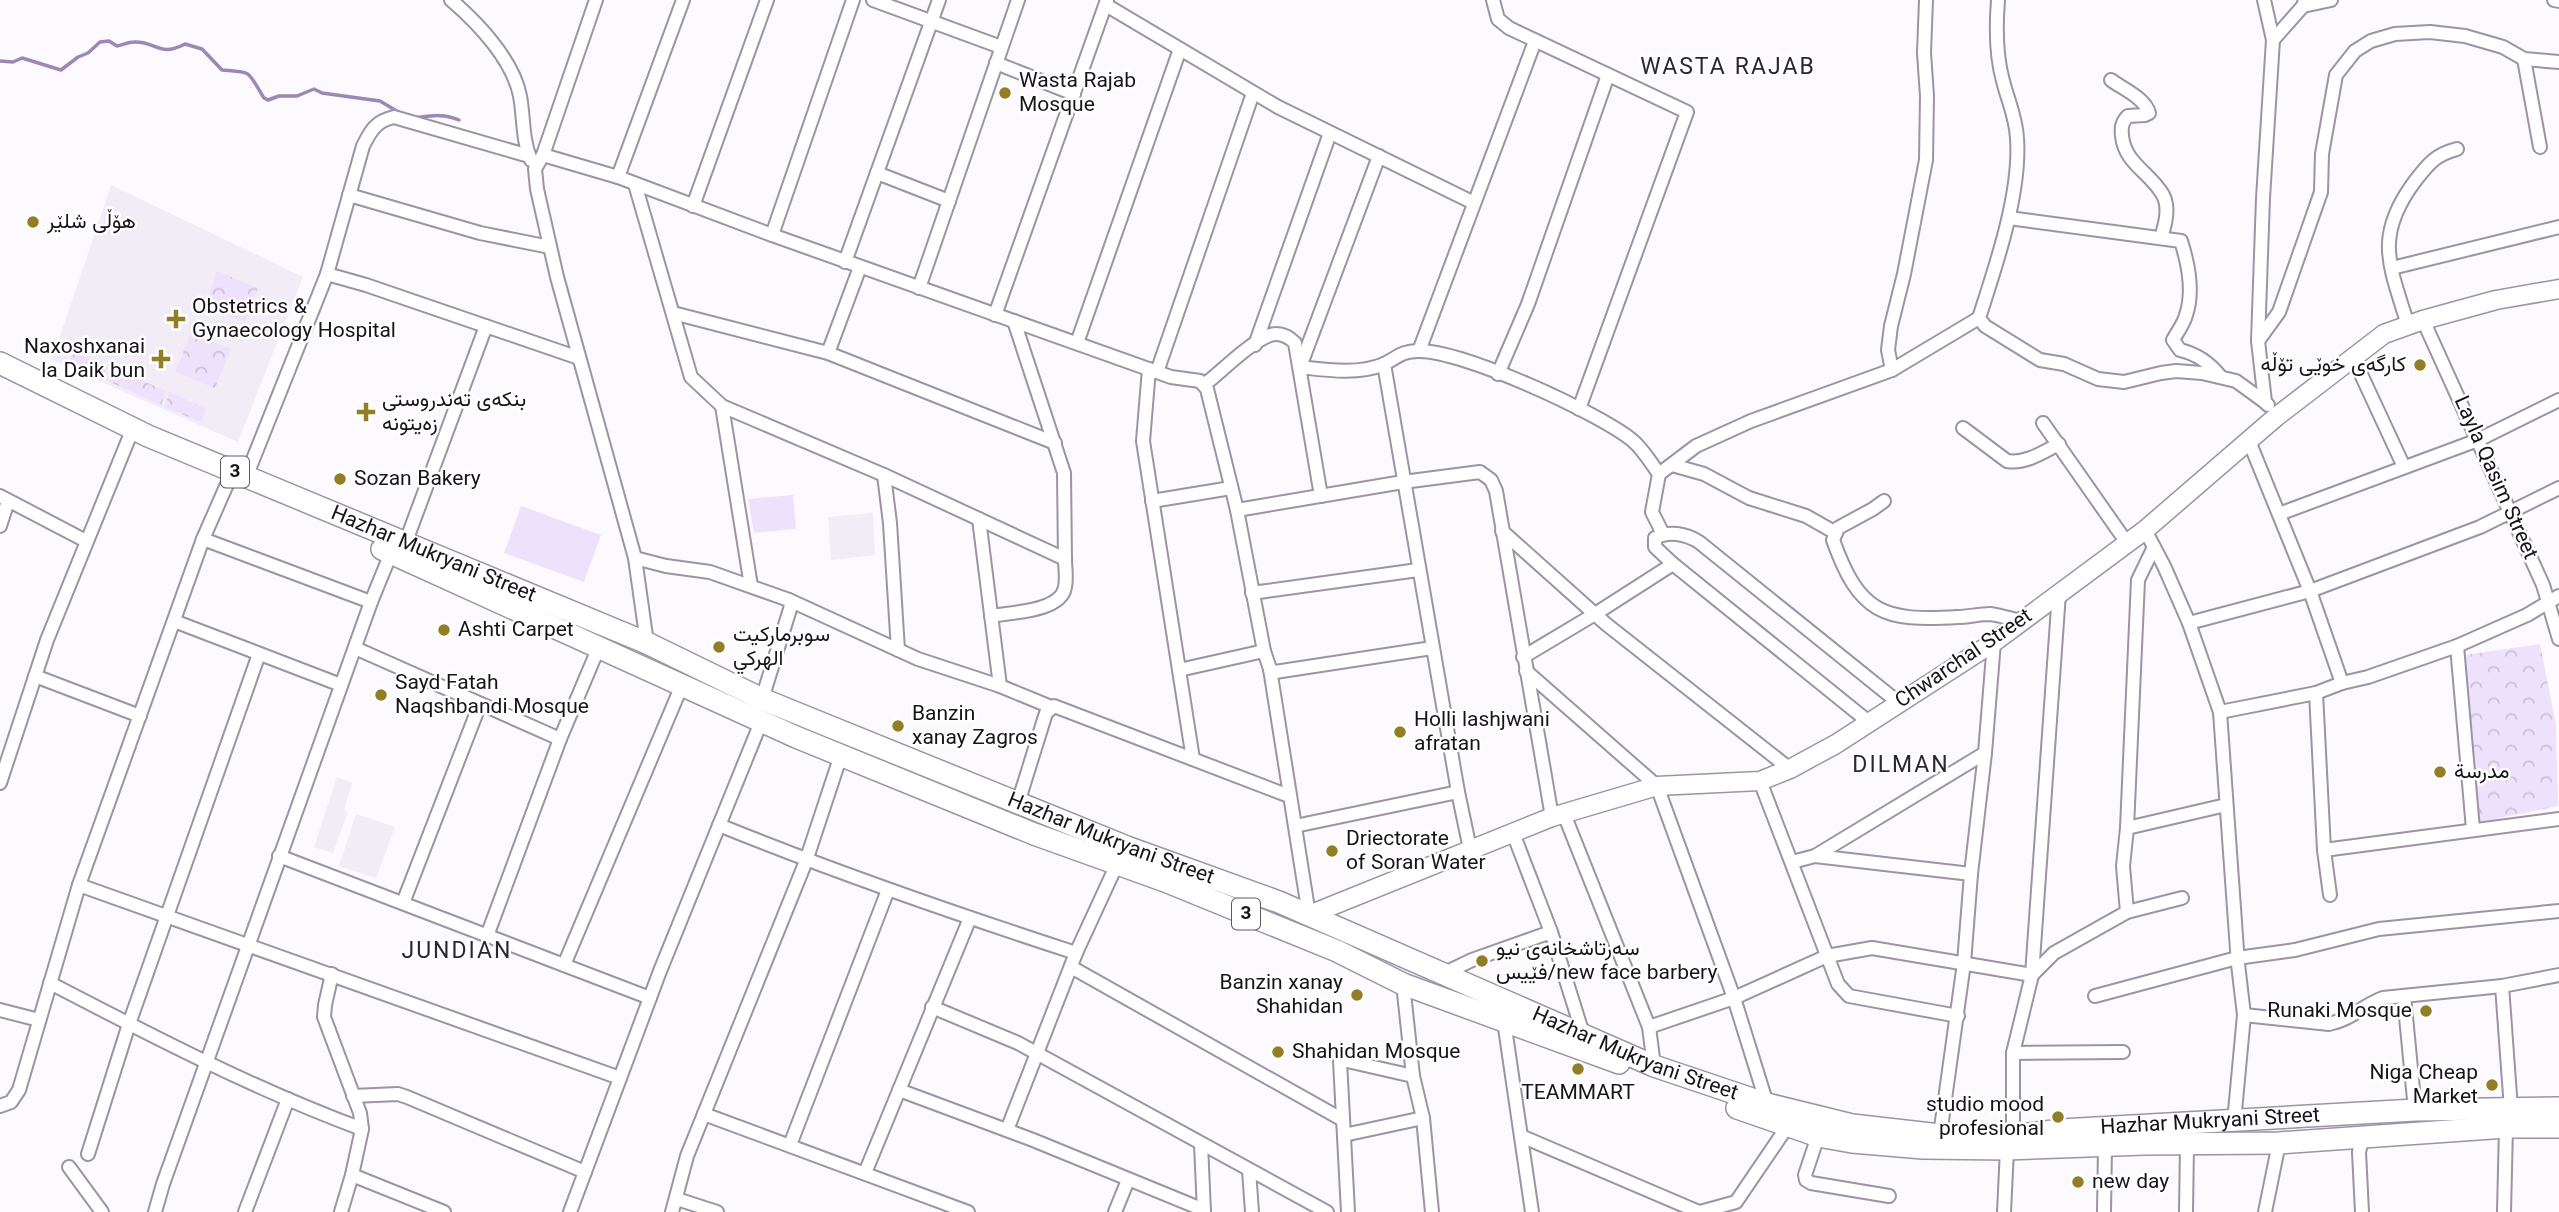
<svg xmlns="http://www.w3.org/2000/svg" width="2559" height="1212" font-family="Georgia,Vazirmatn,serif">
	<defs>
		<pattern id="park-crowns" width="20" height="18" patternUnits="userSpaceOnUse" patternTransform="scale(1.75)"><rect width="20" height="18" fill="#ede1fb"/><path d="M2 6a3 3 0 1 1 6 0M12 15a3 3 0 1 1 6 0" fill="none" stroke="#cac0d7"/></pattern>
	</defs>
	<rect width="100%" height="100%" fill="#fcfafe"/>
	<g fill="#f1ecf6">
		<path d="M111,185L303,277L238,442L52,360Z"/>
		<path d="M873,513L875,555L831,560L828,517Z"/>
		<path d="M337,777L352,783L344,810L348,812L333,853L314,847Z"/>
		<path d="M356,814L395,827L376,878L339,866Z"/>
	</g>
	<g fill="#ede1fb">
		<path d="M793,495L796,529L754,533L748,499Z"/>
		<path d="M521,506L601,535L584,582L504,553Z"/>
	</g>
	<g fill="url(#park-crowns)">
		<path d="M217,271L258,288L245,322L205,308Z"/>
		<path d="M191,333L231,349L215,388L175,372Z"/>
		<path d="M73,353L108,366L103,379L67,365Z"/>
		<path d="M111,367L166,391L161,405L106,380Z"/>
		<path d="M170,392L206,409L201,422L164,407Z"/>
		<path d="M2540,644L2556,725L2558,806L2480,822L2458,656Z"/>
	</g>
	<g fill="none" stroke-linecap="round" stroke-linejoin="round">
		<g stroke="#9d87b5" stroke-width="3.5">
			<path d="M0,61L13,62L22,58L61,70L78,57L88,53L100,42L109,41L117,46C122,45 129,42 134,42C157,41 158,58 185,44L202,49L222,70C255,73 246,70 264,98L268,100L279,96H297L314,89L322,93L380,101L400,113"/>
			<path d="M414,118C430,116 444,113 459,120"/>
		</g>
		<g stroke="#9c93a7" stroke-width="16">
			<g id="minor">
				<path d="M451,0C478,23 513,60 520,96C524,117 522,140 531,160"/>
				<path d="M596,0L543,155L535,169L537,189L557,277L635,558L647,643"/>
				<path d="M873,0L1001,47"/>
				<path d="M1493,0L1498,19L1509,28L1687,112L1579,409"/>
				<path d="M1998,0C1996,25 1996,56 2003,81C2008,101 2016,117 2017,138C2021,193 1996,265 1979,318L1985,326L2040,360L2064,364L2098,379L2124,382L2161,373L2176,371L2202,373L2236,381L2265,402"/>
				<path d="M2264,0L2273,40L2263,198L2258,341L2265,402L2268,405"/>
				<path d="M2554,0L2559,1"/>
				<path d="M1106,5L1278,107L1474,203"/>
				<path d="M2303,6L2331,0"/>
				<path d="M2273,40L2303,6L2305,0"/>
				<path d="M2524,59L2540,147"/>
				<path d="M996,63L1074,94"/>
				<path d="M2111,80C2123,89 2145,98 2149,113L2145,115L2128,116C2122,122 2121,127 2122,136C2125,164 2150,172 2163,195C2170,208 2165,225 2161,238"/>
				<path d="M543,155L618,177L772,235L1171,377L1200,381L1207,389L1237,510L1264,651L1270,669L1275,672L1432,648"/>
				<path d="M1379,156L1300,367C1326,370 1359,375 1384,364C1397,358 1401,351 1418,351C1462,350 1597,412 1632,440C1643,449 1651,463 1659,474L1652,512L1663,534"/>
				<path d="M877,173L949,201"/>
				<path d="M618,177L683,0"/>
				<path d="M635,184L691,377L722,406L884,475L1065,559L1064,473L1014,321"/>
				<path d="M349,195L480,233L550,247"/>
				<path d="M693,206L767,0"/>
				<path d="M2009,218L2181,241C2188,263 2194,292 2186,315C2184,324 2177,332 2173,340L2180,350C2197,354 2209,362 2220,376"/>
				<path d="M772,235L853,0"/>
				<path d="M845,262L939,0"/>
				<path d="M2392,268L2559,227"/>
				<path d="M327,274L363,146C371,130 376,121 394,117L529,156"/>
				<path d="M919,288L1018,0"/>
				<path d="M673,313L828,353L1055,443"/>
				<path d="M995,315L1107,0"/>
				<path d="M2423,320L2543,585L2559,639"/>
				<path d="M2408,325C2389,264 2374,236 2415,181C2429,163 2435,155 2457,149"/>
				<path d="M2258,341L2279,312L2321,192L2322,154L2336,75L2355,51L2371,41L2395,34L2430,32L2465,36L2503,47L2524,59L2559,62"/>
				<path d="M1077,343L1180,49"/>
				<path d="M1255,345L1330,133"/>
				<path d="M1419,351L1535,41"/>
				<path d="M828,353L860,267"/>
				<path d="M2353,357L2404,467"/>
				<path d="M1384,364L1458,792L1470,849"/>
				<path d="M1149,369L1143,441L1193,759"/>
				<path d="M1892,370L1888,350L1891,326L1904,274L1926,160L1927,96L1924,53L1926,0"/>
				<path d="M1157,372L1253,93"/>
				<path d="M1498,374L1528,304L1608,75"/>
				<path d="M1204,385C1222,371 1249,343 1270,335C1280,332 1288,336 1295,343L1321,496"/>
				<path d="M722,406L751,586"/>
				<path d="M2043,423L2127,543"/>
				<path d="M1963,428L2007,461C2026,464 2043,452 2059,444"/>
				<path d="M2249,441L2310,591L2342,683"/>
				<path d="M1672,465L1704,474L1749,498L1806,516L1836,533"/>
				<path d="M1659,474L1696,446L1751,421L1892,370L1979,318"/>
				<path d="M884,475L890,523L898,650"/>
				<path d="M246,477L327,274L366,285L579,358"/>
				<path d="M0,496L86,541"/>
				<path d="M1152,501L1231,488"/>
				<path d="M1884,501L1873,509L1838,528L1833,540C1859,613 1883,622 1958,617C1968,617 1979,614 1990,614C2000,615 2011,619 2021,621"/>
				<path d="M1237,510L1403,482L1480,472L1491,480L1496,491L1552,817"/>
				<path d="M2279,514L2478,440L2559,400"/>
				<path d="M979,519L1000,686"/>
				<path d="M0,526L8,501"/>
				<path d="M2145,530L2164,566L2189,623L2220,712L2238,964L2244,1015L2234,1122"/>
				<path d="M1502,531L1606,624L1790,769"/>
				<path d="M203,539L371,602"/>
				<path d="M405,544L486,326"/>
				<path d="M635,558L666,566L710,572L789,600L791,606L762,699"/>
				<path d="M1252,593L1418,570"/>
				<path d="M789,600L918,659L1000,686L1051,707"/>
				<path d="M991,616C1011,612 1061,612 1065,587C1067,578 1065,568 1065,559"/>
				<path d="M174,621L341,685"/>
				<path d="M2189,623L2310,591L2480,527L2559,488"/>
				<path d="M2457,646L2473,829"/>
				<path d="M355,648L560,739"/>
				<path d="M1523,657L1595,614L1673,564"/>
				<path d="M1270,669L1309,915"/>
				<path d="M1179,670L1264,651"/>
				<path d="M1526,671L1657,786L1734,998L1767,1104"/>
				<path d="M35,676L140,716"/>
				<path d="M2316,693L2324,850L2330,895"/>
				<path d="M2220,712L2316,693L2342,683L2368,677L2457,646L2527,615L2559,596"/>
				<path d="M1870,723L1673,564L1655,547V538C1669,530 1686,534 1699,542L1899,703"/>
				<path d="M1760,781L1838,984L1849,996L1958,1016"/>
				<path d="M0,783L47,640L129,438"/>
				<path d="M1018,803L1046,713L1054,706L1289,796"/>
				<path d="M1564,814L1649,1027L1654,1066"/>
				<path d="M719,825C837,873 956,914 1076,953"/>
				<path d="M1295,826L1458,792"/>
				<path d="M2127,828L2226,805"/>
				<path d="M1513,833L1551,932L1583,1034"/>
				<path d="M2324,850L2559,819"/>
				<path d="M279,856L650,998"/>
				<path d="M1815,856L1985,753"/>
				<path d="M1792,862L1815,856L1971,874"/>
				<path d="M79,885L620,1078"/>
				<path d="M403,903L480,704"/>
				<path d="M2127,912L2123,866L2127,828L2138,580L2154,547"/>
				<path d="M487,936L560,739L598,649"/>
				<path d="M564,965L682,685"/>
				<path d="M1071,967L1343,1120"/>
				<path d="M1445,973L1472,960L1551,932"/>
				<path d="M332,974L325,1005L324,1017L360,1113L362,1129L352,1175L444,1212"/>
				<path d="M50,983C152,1036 254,1089 362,1129"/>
				<path d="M1403,984L1413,1076L1423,1118L1432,1212"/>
				<path d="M2502,986L2511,1109"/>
				<path d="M2095,996L2237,958L2295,950L2379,929L2559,911"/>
				<path d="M2404,996L2415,1110"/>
				<path d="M932,1007L1018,1043L1327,1212"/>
				<path d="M0,1010L39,1020"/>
				<path d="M2244,1015L2329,1024C2350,1020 2364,1005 2383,998L2502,986L2559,975"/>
				<path d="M1504,1021L1532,1212"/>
				<path d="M1649,1027L1734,998L1827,956L1872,948L2032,975L2054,953L2127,912L2182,898"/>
				<path d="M2013,1053L2123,1052"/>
				<path d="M899,1090L1033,1140L1204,1210"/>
				<path d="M353,1096L398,1094L407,1097L585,1172"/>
				<path d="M0,1106L11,1102L19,1090L79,885L203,539L228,482"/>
				<path d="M704,1114L968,1212"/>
				<path d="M1007,1130L1076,953L1117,864"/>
				<path d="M1344,1135L1423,1118"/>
				<path d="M1940,1135L1964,963L1971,874L1985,753L1994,642"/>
				<path d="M1521,1136L1699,1212"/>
				<path d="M1818,1136L1805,1175L1806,1180L1811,1183L1889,1196"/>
				<path d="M2013,1136V1053L2032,975L2059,593"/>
				<path d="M1201,1144L1204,1212"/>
				<path d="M790,1145L888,890"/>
				<path d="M88,1154L129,1024L259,654"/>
				<path d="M69,1167L102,1212"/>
				<path d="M1249,1170L1252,1212"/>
				<path d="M865,1173L970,918"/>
				<path d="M677,1199L717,1212"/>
				<path d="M155,1212L163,1184L371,602L391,553"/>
				<path d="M245,1212L288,1099"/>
				<path d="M341,1212L352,1175"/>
				<path d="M570,1212L660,971L761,722"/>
				<path d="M672,1212L687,1156L806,861L841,755"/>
				<path d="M1115,1212L1128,1180"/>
				<path d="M1348,1212L1340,1061L1343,1060L1413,1076"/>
				<path d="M1700,1212L1736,1202L1787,1127"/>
				<path d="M2004,1212L2007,1149"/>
				<path d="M2104,1212L2105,1147"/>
				<path d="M2186,1212L2187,1145"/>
				<path d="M2265,1212L2279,1143"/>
				<path d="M2362,1212L2359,1152L2363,1137"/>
				<path d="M2504,1212L2506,1127"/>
			</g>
		</g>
		<g stroke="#9c93a7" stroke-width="21">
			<path id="secondary" d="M1309,915L1552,817L1657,786L1760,781L1790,769L1836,744L1994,642L2145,530L2276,417L2384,334L2423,320L2496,300L2559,289"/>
		</g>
		<g stroke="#9c93a7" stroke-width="24">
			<g id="trunk">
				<path id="s1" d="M0,363L148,436L647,643L762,699L816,721L1127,847L1279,902L1654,1066L1767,1104L1852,1125L1940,1135L2013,1136L2061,1130L2415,1110L2559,1108"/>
				<path d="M382,549L796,737L1034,834L1165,881L1337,951L1403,984L1619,1063"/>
				<path d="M1737,1108L1818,1136L1852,1142L1923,1148L2007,1149L2144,1144L2279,1143L2506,1127H2559"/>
			</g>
		</g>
		<use href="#minor" stroke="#fff" stroke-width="12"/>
		<use href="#secondary" stroke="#fff" stroke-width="18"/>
		<use href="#trunk" stroke="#fff" stroke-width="21"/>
	</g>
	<g fill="#927e25" stroke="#fff" stroke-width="2.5">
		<circle cx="1005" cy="93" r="7"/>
		<circle cx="33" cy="222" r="7"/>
		<path d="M172.5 308.5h7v7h7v7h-7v7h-7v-7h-7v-7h7z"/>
		<path d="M157.5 348.5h7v7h7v7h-7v7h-7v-7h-7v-7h7z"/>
		<circle cx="2420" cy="365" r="7"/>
		<path d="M362.5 401.5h7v7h7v7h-7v7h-7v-7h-7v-7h7z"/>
		<circle cx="340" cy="479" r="7"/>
		<circle cx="444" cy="630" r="7"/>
		<circle cx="719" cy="647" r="7"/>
		<circle cx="381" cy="695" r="7"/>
		<circle cx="898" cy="726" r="7"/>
		<circle cx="1400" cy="732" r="7"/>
		<circle cx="2440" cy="772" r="7"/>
		<circle cx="1332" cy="851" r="7"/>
		<circle cx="1482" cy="961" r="7"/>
		<circle cx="1357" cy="995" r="7"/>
		<circle cx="2426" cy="1011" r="7"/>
		<circle cx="1278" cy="1052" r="7"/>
		<circle cx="1578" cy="1069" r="7"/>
		<circle cx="2492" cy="1085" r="7"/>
		<circle cx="2058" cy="1117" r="7"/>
		<circle cx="2078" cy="1182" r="7"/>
	</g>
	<g text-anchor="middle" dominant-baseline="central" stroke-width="5" stroke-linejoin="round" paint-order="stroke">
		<g fill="#fff" stroke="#5c5a5f" stroke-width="2">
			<rect x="221" y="456.5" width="28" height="31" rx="5"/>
			<rect x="1232" y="898.5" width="28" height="31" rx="5"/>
		</g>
		<g font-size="19" font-weight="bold" fill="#16131a">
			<text x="235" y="472">3</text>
			<text x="1246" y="914">3</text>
		</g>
		<g font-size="21" fill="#16131a" stroke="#fff" text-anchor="start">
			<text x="1019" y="81">Wasta Rajab<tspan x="1019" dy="24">Mosque</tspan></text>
			<text x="47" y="222">هۆڵی شلێر</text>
			<text x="192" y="307">Obstetrics &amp;<tspan x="192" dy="24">Gynaecology Hospital</tspan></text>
			<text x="145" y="347" text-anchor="end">Naxoshxanai<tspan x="145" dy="24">la Daik bun</tspan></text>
			<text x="2406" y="365" text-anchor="end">کارگەی خوێی تۆڵە</text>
			<text x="382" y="400">بنکەی تەندروستی<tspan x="382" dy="24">زەیتونە</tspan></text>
			<text x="354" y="479">Sozan Bakery</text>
			<text x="458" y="630">Ashti Carpet</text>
			<text x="733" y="635">سوبرماركيت<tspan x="733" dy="24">الهركي</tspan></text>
			<text x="395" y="683">Sayd Fatah<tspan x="395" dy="24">Naqshbandi Mosque</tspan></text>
			<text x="912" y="714">Banzin<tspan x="912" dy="24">xanay Zagros</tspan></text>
			<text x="1414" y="720">Holli lashjwani<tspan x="1414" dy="24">afratan</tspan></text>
			<text x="2454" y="772">مدرسة</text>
			<text x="1346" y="839">Driectorate<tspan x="1346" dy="24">of Soran Water</tspan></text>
			<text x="1496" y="949">سەرتاشخانەی نیو<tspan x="1496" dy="24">فێیس/new face barbery</tspan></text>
			<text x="1343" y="983" text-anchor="end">Banzin xanay<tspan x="1343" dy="24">Shahidan</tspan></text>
			<text x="2412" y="1011" text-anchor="end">Runaki Mosque</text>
			<text x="1292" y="1052">Shahidan Mosque</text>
			<text x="2478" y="1073" text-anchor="end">Niga Cheap<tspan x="2478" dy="24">Market</tspan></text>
			<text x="1578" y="1093" text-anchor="middle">TEAMMART</text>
			<text x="2044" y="1105" text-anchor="end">studio mood<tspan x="2044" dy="24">profesional</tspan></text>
			<text x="2092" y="1182">new day</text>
		</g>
		<g font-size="21" fill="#16131a" stroke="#fff">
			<text transform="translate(2495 478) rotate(66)">Layla Qasim Street</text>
			<text stroke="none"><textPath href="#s1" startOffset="474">Hazhar Mukryani Street</textPath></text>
			<text transform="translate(1964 659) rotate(-34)">Chwarchal Street</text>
			<text stroke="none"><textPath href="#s1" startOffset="1209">Hazhar Mukryani Street</textPath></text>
			<text stroke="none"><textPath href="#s1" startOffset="1776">Hazhar Mukryani Street</textPath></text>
			<text stroke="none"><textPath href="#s1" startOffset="2364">Hazhar Mukryani Street</textPath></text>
		</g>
		<g font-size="23" letter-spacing="2" fill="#2d2535" stroke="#fff">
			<text x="1728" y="68">WASTA RAJAB</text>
			<text x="1901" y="766">DILMAN</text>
			<text x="457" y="952">JUNDIAN</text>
		</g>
	</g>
</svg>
